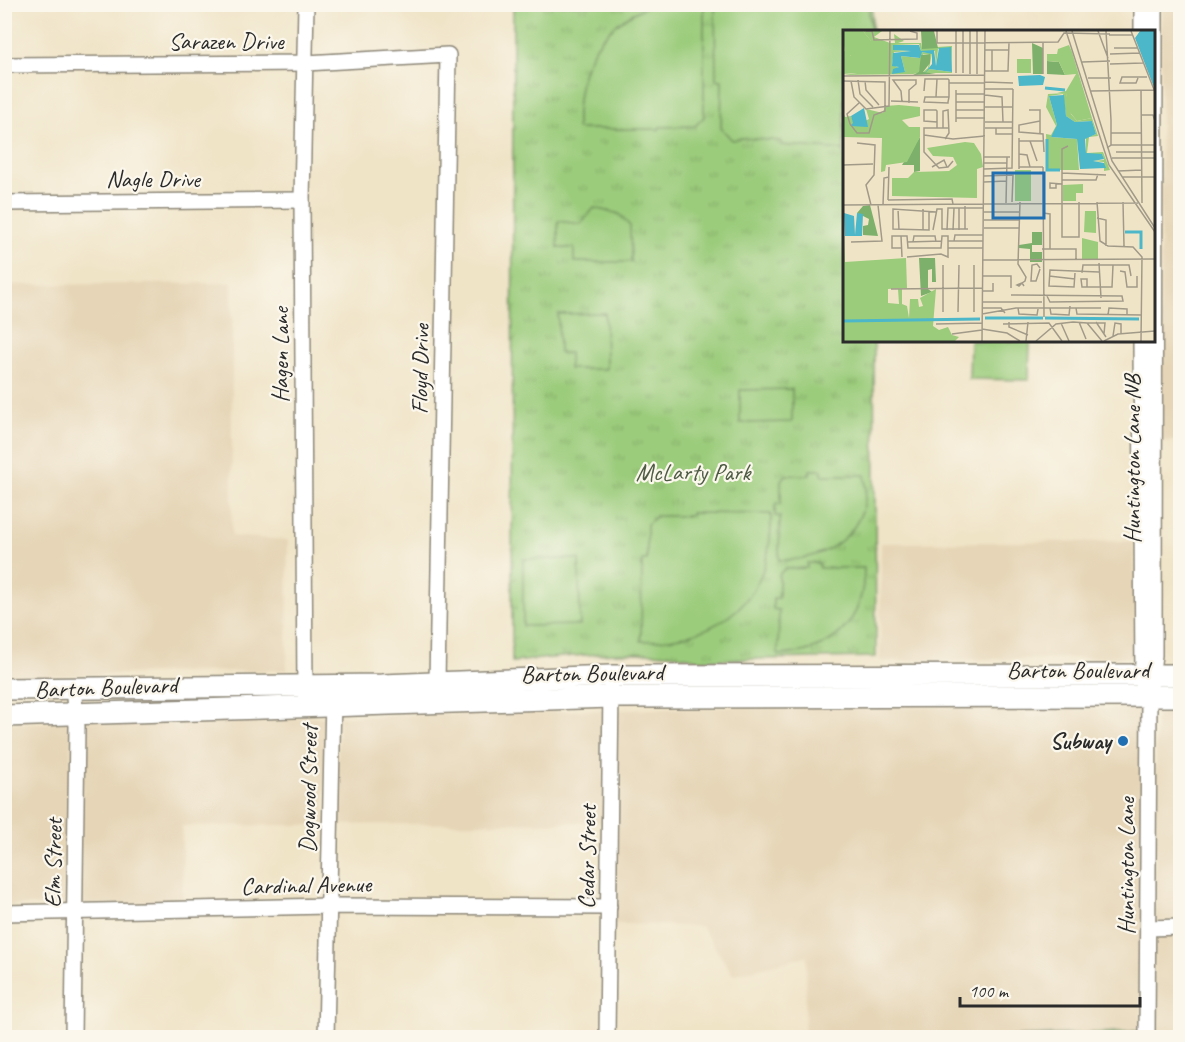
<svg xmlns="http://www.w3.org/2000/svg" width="1185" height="1042" font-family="Caveat,sans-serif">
	<defs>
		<pattern id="grass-tufts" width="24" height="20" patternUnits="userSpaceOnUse" patternTransform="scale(1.5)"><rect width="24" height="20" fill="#9bcc7b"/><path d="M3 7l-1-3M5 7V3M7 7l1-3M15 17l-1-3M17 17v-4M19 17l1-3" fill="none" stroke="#86af6a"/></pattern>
		<pattern id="forest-firs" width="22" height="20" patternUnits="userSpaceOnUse" patternTransform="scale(1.5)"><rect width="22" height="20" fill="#7cb06b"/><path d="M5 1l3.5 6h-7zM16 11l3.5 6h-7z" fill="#668f58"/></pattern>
	</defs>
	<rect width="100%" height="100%" fill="#fbf7ec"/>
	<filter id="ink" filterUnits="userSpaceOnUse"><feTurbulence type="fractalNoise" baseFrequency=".0167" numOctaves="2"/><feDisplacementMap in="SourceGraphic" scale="12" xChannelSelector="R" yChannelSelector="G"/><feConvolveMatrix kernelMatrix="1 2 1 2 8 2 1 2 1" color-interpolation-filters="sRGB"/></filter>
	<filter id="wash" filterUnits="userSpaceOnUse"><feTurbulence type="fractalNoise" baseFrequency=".008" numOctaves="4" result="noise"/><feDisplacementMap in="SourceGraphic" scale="24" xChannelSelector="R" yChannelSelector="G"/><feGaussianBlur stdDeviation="1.35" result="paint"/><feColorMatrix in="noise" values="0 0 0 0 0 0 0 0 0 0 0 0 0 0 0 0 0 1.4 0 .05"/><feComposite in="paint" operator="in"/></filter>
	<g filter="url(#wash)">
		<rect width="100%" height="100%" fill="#f0e4c7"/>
		<g fill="#e6d6b7">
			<path d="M1180,4V441H1160L1161,5Z"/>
			<path d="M232,283V536L288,540L287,670L5,677V285Z"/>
			<path d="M1134,541L1135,657L880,661L881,543Z"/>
			<path d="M758,706L1143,709L1141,1031L1011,1038L804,1037L807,956L733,975L701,926L614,924L618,710Z"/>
			<path d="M1156,709H1180V920L1155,921Z"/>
			<path d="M605,710L602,900V822L336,825L339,717Z"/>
			<path d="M326,717L324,825L182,826L183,903L81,905L83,721Z"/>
			<path d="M71,722L69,905L5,906L4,723Z"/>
			<path d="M1180,934V1037L1153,1038L1155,935Z"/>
		</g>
		<path fill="url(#grass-tufts)" stroke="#637c53" stroke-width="1.5" d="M513,5H872V31L844,32V340L874,341L876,657L699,660C651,645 563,657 512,662Z"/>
		<path fill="url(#forest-firs)" stroke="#546e4b" stroke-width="1.5" d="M1141,1031V1037H1011Z"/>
		<g fill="#9bcc7b" stroke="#637c53" stroke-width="1.5">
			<path d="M650,5H704V117L695,126L660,127L659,129H577C575,71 594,28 650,5Z"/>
			<path d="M715,5H868L871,31L844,32V150L781,145V141L742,138L732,140L721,128L722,80H716Z"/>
			<path d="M594,208L619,214L630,226L631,262H574V248H558V221L581,224Z"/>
			<path d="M605,313L606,369H569V353H559L558,314Z"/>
			<path d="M970,341H1030L1029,380L969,379Z"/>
			<path d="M792,389V422L740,423V390Z"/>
			<path d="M810,470H822V475H865C873,529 829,562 779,560L780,516H775V505L781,504V480L786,475H810Z"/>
			<path d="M691,513L771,514C773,599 723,640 641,641L642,560H647V524L657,516H691Z"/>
			<path d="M523,559H579L580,625L523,626Z"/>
			<path d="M807,563H819V568H864C864,623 833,653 778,655L779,610L773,609V598H779V575L784,569L807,568Z"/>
		</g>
	</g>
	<g filter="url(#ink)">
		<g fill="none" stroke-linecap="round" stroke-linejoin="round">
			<g stroke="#8e8879" stroke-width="18">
				<g id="street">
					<path d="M1142,32V4"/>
					<path d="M4,65L306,63L448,55L437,683"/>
					<path d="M4,203L302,200"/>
					<path d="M1141,340L1143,683"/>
					<path d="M305,694L302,200L306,4"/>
					<path d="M4,913L329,906L609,907"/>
					<path d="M1148,928L1180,927"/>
					<path d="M73,1038L77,726L73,689"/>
					<path d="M326,1038L333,698"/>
					<path d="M607,1038L611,687"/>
					<path d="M1147,1038L1149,696L1154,655L1155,4"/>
				</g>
			</g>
			<g stroke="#8e8879" stroke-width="24">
				<g id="secondary">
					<path d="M4,689L382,685L610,676L1180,675"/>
					<path d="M4,716L612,697L1180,696"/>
				</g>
			</g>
			<use href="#street" stroke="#fff" stroke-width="15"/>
			<use href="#secondary" stroke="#fff" stroke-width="21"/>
		</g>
	</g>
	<circle fill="#1f6fb2" stroke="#fbf7ec" stroke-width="2" cx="1123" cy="741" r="6"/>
	<g text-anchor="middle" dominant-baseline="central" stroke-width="4.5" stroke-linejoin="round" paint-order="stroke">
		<g font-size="24" fill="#2b2b2b" stroke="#fbf7ec">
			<text x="226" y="41">Sarazen Drive</text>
			<text x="153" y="179">Nagle Drive</text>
			<text transform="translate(280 355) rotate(-90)">Hagen Lane</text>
			<text transform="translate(420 369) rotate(-89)">Floyd Drive</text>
			<text transform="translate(1132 459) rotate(-90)">Huntington Lane NB</text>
			<text x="1078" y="670">Barton Boulevard</text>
			<text transform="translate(592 673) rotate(-1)">Barton Boulevard</text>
			<text transform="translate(106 687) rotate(-2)">Barton Boulevard</text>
			<text transform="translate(308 789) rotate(-89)">Dogwood Street</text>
			<text transform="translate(587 857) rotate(-89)">Cedar Street</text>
			<text transform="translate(53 863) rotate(-89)">Elm Street</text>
			<text transform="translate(1126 866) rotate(-90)">Huntington Lane</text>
			<text transform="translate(306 885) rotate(-1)">Cardinal Avenue</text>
		</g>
		<g font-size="24" fill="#4d5b43" stroke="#fbf7ec">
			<text x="693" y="472">McLarty Park</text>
		</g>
		<g font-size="24" font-weight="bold" fill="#2b2b2b" stroke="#fbf7ec" text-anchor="end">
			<text x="1111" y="741">Subway</text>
		</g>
	</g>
	<g transform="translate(843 30)">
		<rect width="312" height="312" fill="#f0e4c7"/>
		<path d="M20,1H39L31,7L47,13H52L51,4L61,11L55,13H78L79,18L109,16V43H79L85,38L87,24H80L76,43L70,44L0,45L14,43L0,44V20L8,26V15L28,11ZM76,14L78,21H92L93,36L95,19L108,18L109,42L86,39L89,23L78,22L76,28L58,26L62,42L49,34L51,22L68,21L50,20L51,15ZM174,29H188V43H174ZM223,63L228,84L234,91L249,88L255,106L246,107L244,123L260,122L267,140L261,141V132L250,131L261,130L259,124L248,126L243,123V108L253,104L249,91L232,92L223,86L220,64L206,66L214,95L213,100L208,107L234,109L236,140H204L203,104L208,105L213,96L203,77L205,64ZM122,112L131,113L138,124L140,137L134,139V168L49,166V148H65L71,142L106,141L114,135L110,127L90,126L84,118ZM172,140H188V171H172Z" fill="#9bcc7b" fill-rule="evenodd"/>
		<path d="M78,1H91L95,18L79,19ZM189,13L200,18V44H190ZM87,24V33L80,42L93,44L70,45L76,42L78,25ZM204,31L216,32L222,45L204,44ZM77,107V141L71,142V135H59ZM27,175L35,206L20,205V196L25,195L26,189L14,183L20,176ZM189,202H199V215H189V222H199V232H187V219L176,218V215L189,213ZM76,228H92L93,252H89V239L85,240V259L89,262L78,266Z" fill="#7cb06b"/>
		<path d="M0,1H20L29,12L9,16V25L2,28ZM226,15L229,22L249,88L234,91L225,80L223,63H214L223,61L233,44L222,45L216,32L204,31V24H214L215,19ZM56,75L77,77V86L59,90L66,97H77V107L64,132L43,135L42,141L38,142L39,108L0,107V82L2,87L8,86L12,96L26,89L23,79L40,83L42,76ZM240,154V163H233V171H220V155ZM0,176L2,232L63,228L64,258L45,259V273L56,274L55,259H59V274L64,276L66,288L67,269H75L76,277L80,276L77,268L93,259L90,296L96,300L105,297L109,305L116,307L112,311H0ZM242,181H253V203L241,202Z" fill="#9bcc7b"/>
		<path d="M239,208L255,212V229H239Z" fill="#9bcc7b"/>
		<path d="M297,1H312V60L292,8ZM50,15H76L78,21L91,20L93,36L96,18L108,17L109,42L86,39L81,44L89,34V24L79,22L77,28L58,26L62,42L49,44L50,39L56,37L49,36L50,23L68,21L50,20ZM197,45L202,47L200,55L176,56L175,46ZM221,65L223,86L232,92L249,91L253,104L242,109L243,123L259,124L261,129L250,131L261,133L263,138L237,139L234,109L208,107L214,95L206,66ZM21,78L25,97L7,96L10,93L8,86ZM1,183L11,186L12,205L14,183L20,184L19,206H2Z" fill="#4bb7c8"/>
		<path fill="none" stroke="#4bb7c8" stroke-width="3" d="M202,58L222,60M204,109V140H217M282,202H298V219M142,288H200M202,288L296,289M0,291L137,289"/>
		<path fill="none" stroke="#a19a89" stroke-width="1.5" d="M23,1H29L31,10L74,9V3L67,1M94,1V13H112M120,1V43M127,1V44M134,1V44M223,1L266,135L312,202M229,1L269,131L312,198M255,1L265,28M263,1L268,90V115L264,118M288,1L312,62M266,5H290M200,12V44M110,13L215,12L221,3L267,4M271,18H295M142,20H166M149,20V41M267,24L297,23M239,32L267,31M267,34L300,33M142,41H165L166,13M113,43V1M0,46L142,45M245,48H268M295,48L293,53H277L279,47H304M15,50L17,64L30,77M0,51L42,52V81L31,85L26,103H14L7,94L4,84L16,73M8,51L11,67L23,79L46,76L47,1M22,51L23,60L36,75M142,52L170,53M106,53H142M142,59H170M298,60L299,173M81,61L82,49H105L106,50V67L105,72V73L81,72L82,67H106M248,61L311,60M113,64H142M142,65L159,67L160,92M93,67L94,49M48,71L75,72M59,72L58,61L50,50H73V54L66,60V73M113,72H142M142,77H170M113,80H142M186,80H197V103M298,85H310L312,91M113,88H142M197,91L176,95V102L200,104L201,122M113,92V60M142,92H170M94,98V81L93,80H81V91L94,92M100,98V81L105,80L106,103L102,109M106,98H81V122L96,138L105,137L110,131M142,98H170M153,98V104H170M268,103H299M81,105L110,109L142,106M176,108V139M176,111H201M187,111L194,131M14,113L32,115L31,145L23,155L28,175M268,115H312M225,116L219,119V207H236V172M273,122H312M176,124L184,125L187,137M141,127H167M269,128H312M141,133H164M0,135L30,134M89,137L101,130L104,137M176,137H200M200,137L201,287M141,139L169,138L170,59M275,141L299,140M219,143L263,145M141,146L170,145L169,172M279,147H312M219,150H253L255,144M141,152L163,151M213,154V158H207V153L219,154M45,170L109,169L110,174M45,170L46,137M177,172L175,234L183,247L182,251L179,253L176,256L174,255L179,253L181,256M254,172L257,211L265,216L290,217L299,227L298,311M280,172L281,216M163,173L164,127M141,174L295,173M0,175L141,174M40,175L41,148L46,147M55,179L56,200M86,182V200L50,199V179L93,182M141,182H177M200,183L207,184V219M254,188L263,190V216M141,190H176M141,198H176M122,199V176M80,200V179M90,200L94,179H99V199H125M104,200L105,178H141M110,200L111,178M116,200V178M58,206L59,227M105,211H140M111,211L112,205H140M8,212L39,211L35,175M64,212L99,211M70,212L71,206H92L93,212M59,218H49V206H64L65,218H98L99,206H105V227L98,224L64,227M105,218H140M199,219H233V230M140,230L312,229M256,233L258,268M197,238L194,234L189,235L188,251H193L197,239M277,241L282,242L284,257H294V246M232,243L231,257L206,256L207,240L256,242M239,243L240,235H286L288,246M140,246H168V258M206,246L232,249M244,257V249H238L239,257H269L270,235M48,259L140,258M140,261H150V253M168,265L279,266L280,271L207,272L204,266M140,272H199M140,278H158L162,283M175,278L176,284L194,285L195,279M207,278L208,284L226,285L227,276M233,278L234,284L299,285M100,282V235M115,282L116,235M131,282V235M139,284L173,278H258M265,285L266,278L284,279V285M166,292V297L185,305M236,292L243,309M253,292L263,307M218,293L226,311M244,293H262L261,304M93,294L139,293M160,294L206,293L219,311M139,299L164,303L177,311M109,304L139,300M270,306L272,293L278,294V304M139,311L142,1M183,311L185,292M193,311L213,294L230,292L244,293L259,311M261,311L275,304L312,301"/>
		<path fill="#1f6fb2" fill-opacity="0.15" stroke="#1f6fb2" stroke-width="3" d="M150,143H201V188H150Z"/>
		<rect width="312" height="312" fill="none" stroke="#2b2b2b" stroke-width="3"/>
	</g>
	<rect width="1185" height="1042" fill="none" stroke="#fbf7ec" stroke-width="24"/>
	<path d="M960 997v9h180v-9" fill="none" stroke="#2b2b2b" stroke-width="3"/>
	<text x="969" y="997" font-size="18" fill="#2b2b2b" stroke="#fbf7ec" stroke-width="4.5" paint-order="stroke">100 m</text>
</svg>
